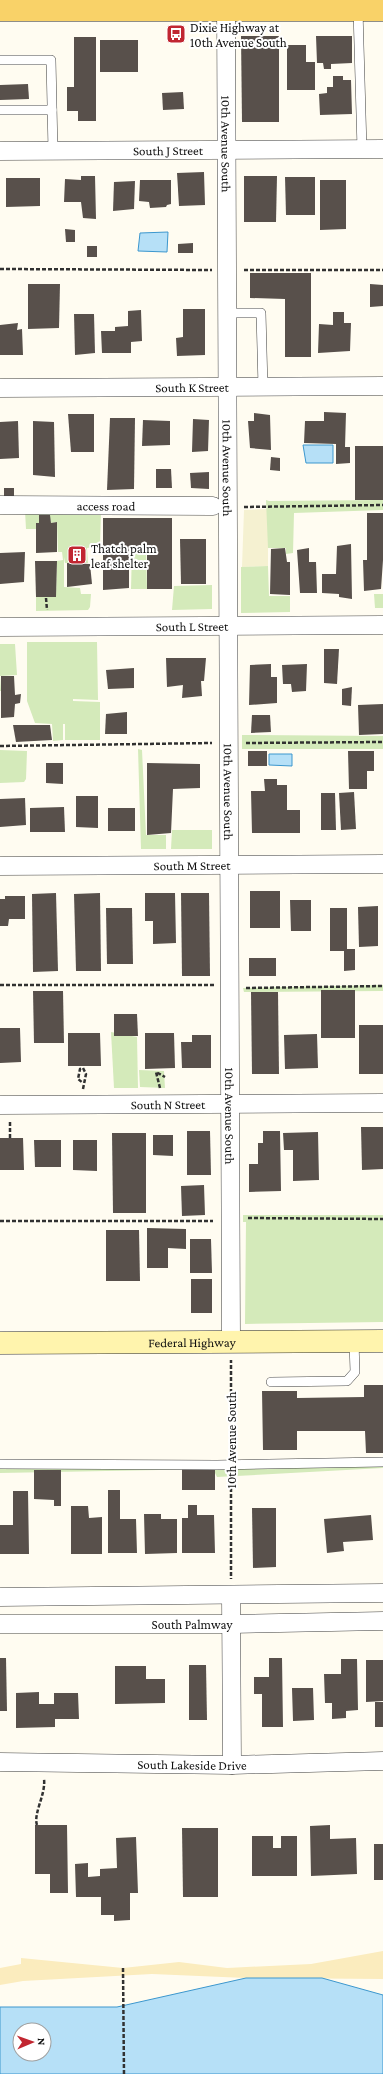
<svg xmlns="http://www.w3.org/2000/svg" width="383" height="2074" font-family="'Crimson Pro',serif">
	<rect width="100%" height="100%" fill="#fffcf1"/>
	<path fill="#f5f1d1" d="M268,509V566L242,567L244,510Z"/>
	<g fill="#d4eaba">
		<path d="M266,500L269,501L383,500V510L294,513L293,553L286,554V548H268Z"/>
		<path d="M25,511L101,512L100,546L87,548L88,563H65L64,557V587L80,588L81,594H91L90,607L88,610L36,611V597H56L57,561L63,560L62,552H58L57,522L51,523L49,515H39V523H36V529H26Z"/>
		<path d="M132,549H146L147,589H131Z"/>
		<path d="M268,566L269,596H290V612L241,613V567Z"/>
		<path d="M212,585V609L172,610L174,586Z"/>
		<path d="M374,594H383V608H375Z"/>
		<path d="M27,642H97L98,700L73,699V701L100,702V740H65V724H63V740L53,741L52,724L35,723L27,701Z"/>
		<path d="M0,644H15L17,675L0,676L1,691H0Z"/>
		<path d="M242,735L383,736V749H242Z"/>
		<path d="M138,749L142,750L146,835H166V849H141Z"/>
		<path d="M0,750L27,751L26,779L24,782L0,783Z"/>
		<path d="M172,830H212V849H171Z"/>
		<path d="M383,985V991L244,992L243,988Z"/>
		<path d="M111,1032L137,1037L138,1088H114Z"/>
		<path d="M139,1070L164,1071L165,1088L140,1087Z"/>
		<path d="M243,1215H383V1322L245,1324L246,1222H243Z"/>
		<path d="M383,1458V1468L217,1477L213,1469L0,1473V1469Z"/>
	</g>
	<path fill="#fbecbe" d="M383,1951V1979L246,1978L152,1974L23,1981L0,1985V1968L21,1964V1958L123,1968L179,1962L227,1968L311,1964Z"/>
	<g fill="#b6e0f7" stroke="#3c97ce" fill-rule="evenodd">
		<path d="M168,232L167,252L138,251L140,233Z"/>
		<path d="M303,445H333V463H306Z"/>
		<path d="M269,754H292V766L269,765Z"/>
		<path d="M246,1978H322L383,1995V2074H0V2007H117ZM20,2030H44V2054H20Z"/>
	</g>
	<g fill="#58504b">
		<path d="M241,36H279V122H242Z"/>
		<path d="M316,36H352V63L331,64V69H324L323,63H317Z"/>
		<path d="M74,37H96V121H78V111H67V87H74Z"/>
		<rect x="100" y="40" width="38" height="32"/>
		<path d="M287,45H306V62H315V90H287Z"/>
		<path d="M333,76H343V80H351L352,114L320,115L319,94L327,93V87H333Z"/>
		<path d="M28,84L29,99L0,100V85Z"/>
		<path d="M183,92L184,109L163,110L162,93Z"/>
		<path d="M204,172L205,205L179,206L177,173Z"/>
		<path d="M81,176H95L96,219L83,218L81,202H64L65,179L81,180Z"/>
		<path d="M244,176H277L276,222H244Z"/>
		<path d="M285,177H315V215H286Z"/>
		<path d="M6,178H40V206L6,207Z"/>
		<path d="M140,180H171V204L167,205L166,207L150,208L149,202L139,201Z"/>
		<path d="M320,180H346V229L320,230Z"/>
		<path d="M135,181L134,209L113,211L114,182Z"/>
		<path d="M65,229L75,230V242H66Z"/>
		<path d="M193,243V253H178V244Z"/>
		<rect x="87" y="246" width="10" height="11"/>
		<path d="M250,273H311V357H285V299L250,298Z"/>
		<path d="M28,284H60L59,328L28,329Z"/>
		<path d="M370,284L383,285V306L370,307Z"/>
		<path d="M183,309H205V355L177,356L176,338L183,337Z"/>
		<path d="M141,310L142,341L131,342V353H102L101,331H115V327L128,326V311Z"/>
		<path d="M333,312H344V323H351L350,351L318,353L319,324L333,325Z"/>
		<path d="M74,314H94L95,353L75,355Z"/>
		<path d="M18,323L17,330L22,329L23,355H0V325Z"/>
		<path d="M324,412L346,413L345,447H350V463L336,464V444L304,443L305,421H324Z"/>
		<path d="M254,413L270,415L271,450L250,448L248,421H254Z"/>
		<path d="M68,414H94V452H71Z"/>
		<path d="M110,418H135L134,489L107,490Z"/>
		<path d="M193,419L209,420L208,451L192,452Z"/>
		<path d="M143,420L170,421V445L142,446Z"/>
		<path d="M18,421L19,458L0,459V422Z"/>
		<path d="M33,421L54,422L55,477L33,475Z"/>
		<rect x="355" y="446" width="28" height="54"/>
		<path d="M271,457L280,458V471L270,470Z"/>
		<path d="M156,469H171L172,488H156Z"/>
		<path d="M209,472V489L191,488L190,473Z"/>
		<rect x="4" y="488" width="10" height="9"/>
		<path d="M367,513H383V560L381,589L364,591L363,560H367Z"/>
		<path d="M39,515H50L51,523L57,522V552L36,553V523H39Z"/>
		<path d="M103,518H172V589H147V547H129V588L103,590Z"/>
		<path d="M180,539H206V584H181Z"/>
		<path d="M351,544L352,599L339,597V594L322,593V574H336L337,546Z"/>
		<path d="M285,548L287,562H290V595L270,594L271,549Z"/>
		<path d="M309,548V562H316L317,593H300L297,550Z"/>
		<path d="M69,550L86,551V560L68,561Z"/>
		<path d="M25,552L24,582L0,584V553Z"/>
		<path d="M35,561H57L56,597H36Z"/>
		<path d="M67,563L90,564L92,584L67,587Z"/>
		<path d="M324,649H339L337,684L324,683Z"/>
		<path d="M166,658H206L204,681H201L202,696L182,698L183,685L167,687Z"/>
		<path d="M271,664V677H277V703L249,705L250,665Z"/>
		<path d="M307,664L306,691L292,692L291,684H283L282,665Z"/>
		<path d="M134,668V688L108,689L106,670Z"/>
		<path d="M1,676H14L15,695L21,694L20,703L15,704L14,717L1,718Z"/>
		<path d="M352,687L351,706L342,705V689Z"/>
		<path d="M383,704V734L359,735L358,705Z"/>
		<path d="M127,712V734H105L106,714Z"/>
		<path d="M252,715H270L271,732L251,733Z"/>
		<path d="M13,725H50L52,740L16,742Z"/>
		<rect x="248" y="751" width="19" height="15"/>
		<path d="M348,751H374V771H367V789H349Z"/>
		<path d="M46,763H63V784L46,783Z"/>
		<path d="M147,763L200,764V788L173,789L171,833L147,835Z"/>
		<path d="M264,779H277V785H287V810H300V833H252L251,791H265Z"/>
		<path d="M354,792L356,829L341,830L339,793Z"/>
		<path d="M321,793H335L336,830H321Z"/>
		<path d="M76,796H98V828L76,827Z"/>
		<path d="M25,798L26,825L0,827V799Z"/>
		<path d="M64,807L65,832H30V808Z"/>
		<rect x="108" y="808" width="27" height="23"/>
		<rect x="250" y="891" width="30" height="37"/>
		<path d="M56,893L58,971L33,972L32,894Z"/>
		<path d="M100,893L101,971H76L74,894Z"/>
		<path d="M145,893H175L176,943L153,944V921H145Z"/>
		<path d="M181,893H209L210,976H182Z"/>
		<path d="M5,896H25V919H9L8,926H0V899H5Z"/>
		<path d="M290,900H311V931H291Z"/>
		<path d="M378,906V946L359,947L358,907Z"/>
		<path d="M106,908H132L133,964H107Z"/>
		<path d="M330,908H347V949H355V970L344,971V951H330Z"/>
		<rect x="249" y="958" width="27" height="18"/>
		<rect x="321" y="990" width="34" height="48"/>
		<path d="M33,991H63L64,1043H34Z"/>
		<path d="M251,992H278L279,1074H252Z"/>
		<path d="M114,1014H137L138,1036H114Z"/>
		<rect x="359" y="1025" width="24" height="49"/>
		<path d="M0,1028H20L21,1062L0,1063Z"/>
		<path d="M68,1033H100L101,1066H68Z"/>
		<path d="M145,1033H174L175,1068L145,1069Z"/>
		<path d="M317,1034L318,1068L285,1069L284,1035Z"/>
		<path d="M192,1035H211V1068H182L181,1042H192Z"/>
		<path d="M361,1127H383V1169L362,1170Z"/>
		<path d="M187,1131H210L211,1175H187Z"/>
		<path d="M263,1131H280L281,1191L249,1192V1164H258V1143H263Z"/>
		<path d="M318,1132L319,1180L293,1181V1150H284L283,1133Z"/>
		<path d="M112,1133H146V1213H113Z"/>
		<path d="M153,1135H173V1156L153,1155Z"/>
		<path d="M0,1138H23L24,1170H0Z"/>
		<path d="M34,1140H61V1167H35Z"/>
		<path d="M73,1140H97V1171L73,1170Z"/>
		<path d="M204,1185L205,1215L182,1216L181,1186Z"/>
		<path d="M147,1228L186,1229V1249L168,1248V1268H147Z"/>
		<path d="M106,1230H139L140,1281H106Z"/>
		<path d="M190,1239H211L212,1273H190Z"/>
		<rect x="191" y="1279" width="21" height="34"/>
		<path d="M364,1385H383V1453H366L365,1431H297V1450H263L262,1391H297V1398L364,1397Z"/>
		<rect x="182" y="1468" width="33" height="22"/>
		<path d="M34,1470H61V1506H54V1500L34,1499Z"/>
		<path d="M108,1490H120V1519H136L137,1553H108Z"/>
		<path d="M13,1491H28L29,1554H0V1525H13Z"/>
		<path d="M188,1505H197V1515H214L215,1553H182V1518H188Z"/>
		<path d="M71,1506H88L89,1518L102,1517V1554H71Z"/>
		<path d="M252,1508H276V1567L253,1568Z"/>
		<path d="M144,1514H161V1519H177V1553L145,1554Z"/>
		<path d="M371,1515L373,1540L343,1542L344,1551L327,1553L324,1519Z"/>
		<path d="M0,1658H6L7,1711H0Z"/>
		<path d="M269,1658H282L283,1727H262V1694H254V1677H269Z"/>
		<path d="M341,1659H357L358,1710L346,1711V1718L332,1719V1703H325L324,1674H341Z"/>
		<path d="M366,1660H383V1701L366,1702Z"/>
		<path d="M189,1665H206L207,1720H189Z"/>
		<path d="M115,1666H146V1679H165V1703L115,1704Z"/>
		<path d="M292,1688H313L314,1720L293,1721Z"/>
		<path d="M39,1692V1704H54V1693H78L79,1719H55V1727L16,1728V1693Z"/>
		<rect x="375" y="1702" width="8" height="25"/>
		<path d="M35,1825H67L68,1893H50V1874H35Z"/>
		<path d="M330,1825V1839L356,1838L357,1874L311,1876L310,1826Z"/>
		<path d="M182,1828H218V1897H183Z"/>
		<path d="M252,1836H273V1848H281V1836H297V1876H252Z"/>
		<path d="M136,1837L138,1893H130V1920L114,1921V1915H101V1897H76L75,1864L88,1863V1877L100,1876V1869L117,1868L116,1838Z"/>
		<rect x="374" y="1844" width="9" height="36"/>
	</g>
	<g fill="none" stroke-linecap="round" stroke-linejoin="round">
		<g stroke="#424242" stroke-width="10">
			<g id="service">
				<path d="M358,10L362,149"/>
				<path d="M0,60H51L53,151"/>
				<path d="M0,110H52"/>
				<path d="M226,313H261L263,387"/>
				<path d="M271,1382L347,1381L355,1372L354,1342"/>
				<path d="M0,1464L217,1465L383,1462"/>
			</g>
		</g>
		<g stroke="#424242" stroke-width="19">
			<g id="minor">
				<path id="s1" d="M226,0L231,1342"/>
				<path id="s2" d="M0,151L383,149"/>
				<path id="s3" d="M0,388L383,386"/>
				<path id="s4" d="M0,505L213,506"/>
				<path id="s5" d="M0,627L383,625"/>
				<path id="s6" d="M0,866L383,864"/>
				<path id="s7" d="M0,1105L383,1103"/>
				<path d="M231,1595L232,1765"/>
				<path d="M0,1597L383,1593"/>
				<path id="s8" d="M0,1624H231L383,1621"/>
				<path id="s9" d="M0,1762L232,1765L383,1761"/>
			</g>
		</g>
		<g stroke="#313131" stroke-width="23">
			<g id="secondary">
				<path id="s10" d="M0,1343L383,1341"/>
			</g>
		</g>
		<g stroke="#202020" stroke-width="23">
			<path id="primary" d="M0,10H383"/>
		</g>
		<g stroke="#313131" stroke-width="2.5" stroke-dasharray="4 2" stroke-linecap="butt">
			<path d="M0,269L212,270"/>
			<path d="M244,270H383"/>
			<path d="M244,507L383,505"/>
			<path d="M46,598L47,610"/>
			<path d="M246,743L383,742"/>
			<path d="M0,746L212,743"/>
			<path d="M0,985H214"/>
			<path d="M246,988L383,986"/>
			<path d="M160,1088L156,1072L165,1077"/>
			<path d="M83,1089L86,1074L83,1068L80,1069L78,1079L83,1083"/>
			<path d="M10,1122V1138"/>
			<path d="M248,1218L383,1219"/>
			<path d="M0,1221H213"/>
			<path d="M231,1453V1360"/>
			<path d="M231,1476V1579"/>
			<path d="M37,1825C33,1814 46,1794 44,1779"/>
			<path d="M123,1968L124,2074"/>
		</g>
		<use href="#service" stroke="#fff" stroke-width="9"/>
		<use href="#minor" stroke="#fff" stroke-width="18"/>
		<use href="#secondary" stroke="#fff4ad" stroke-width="22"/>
		<use href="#primary" stroke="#f9d268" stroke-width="22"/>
	</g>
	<defs>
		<g id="bus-square" transform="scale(1)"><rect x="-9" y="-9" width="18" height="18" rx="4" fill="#c12631" stroke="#fff"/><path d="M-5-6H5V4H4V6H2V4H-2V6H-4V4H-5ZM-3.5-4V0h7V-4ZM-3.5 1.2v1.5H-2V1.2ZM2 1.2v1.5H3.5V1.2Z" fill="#fff"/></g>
		<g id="building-square" transform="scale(1)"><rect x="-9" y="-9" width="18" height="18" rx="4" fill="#c12631" stroke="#fff"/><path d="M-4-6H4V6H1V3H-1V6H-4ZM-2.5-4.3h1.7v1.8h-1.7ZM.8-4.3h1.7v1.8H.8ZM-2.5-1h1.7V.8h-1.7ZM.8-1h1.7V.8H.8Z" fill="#fff"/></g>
	</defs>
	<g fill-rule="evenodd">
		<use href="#bus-square" x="176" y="34"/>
		<use href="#building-square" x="77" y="555"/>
	</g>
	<g text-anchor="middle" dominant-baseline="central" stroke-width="4" stroke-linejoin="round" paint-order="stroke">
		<g font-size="13" fill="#0f0f0f" stroke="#fff" text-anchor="start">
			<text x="190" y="27">Dixie Highway at<tspan x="190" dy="15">10th Avenue South</tspan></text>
			<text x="91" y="548">Thatch palm<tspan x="91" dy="15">leaf shelter</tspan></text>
		</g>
		<g font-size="13" fill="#0f0f0f" stroke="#fff">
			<text stroke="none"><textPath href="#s1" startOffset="144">10th Avenue South</textPath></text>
			<text stroke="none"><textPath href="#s2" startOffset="168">South J Street</textPath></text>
			<text stroke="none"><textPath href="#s3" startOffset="192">South K Street</textPath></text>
			<text stroke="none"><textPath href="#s1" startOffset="468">10th Avenue South</textPath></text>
			<text stroke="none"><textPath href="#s4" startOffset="106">access road</textPath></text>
			<text stroke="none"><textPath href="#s5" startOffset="192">South L Street</textPath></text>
			<text stroke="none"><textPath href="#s1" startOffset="792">10th Avenue South</textPath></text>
			<text stroke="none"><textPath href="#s6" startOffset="192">South M Street</textPath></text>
			<text stroke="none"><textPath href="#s7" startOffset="168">South N Street</textPath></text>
			<text stroke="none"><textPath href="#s1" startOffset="1116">10th Avenue South</textPath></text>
			<text stroke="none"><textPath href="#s10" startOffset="192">Federal Highway</textPath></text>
			<text transform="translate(231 1440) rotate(-90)">10th Avenue South</text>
			<text stroke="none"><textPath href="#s8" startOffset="192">South Palmway</textPath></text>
			<text stroke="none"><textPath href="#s9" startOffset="192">South Lakeside Drive</textPath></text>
		</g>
	</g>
	<g transform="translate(32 2042) rotate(88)"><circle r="19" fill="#ffffff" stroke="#9f9f9f"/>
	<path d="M0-3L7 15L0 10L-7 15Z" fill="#c12631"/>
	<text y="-6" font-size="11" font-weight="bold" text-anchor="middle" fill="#0f0f0f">N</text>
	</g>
</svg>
